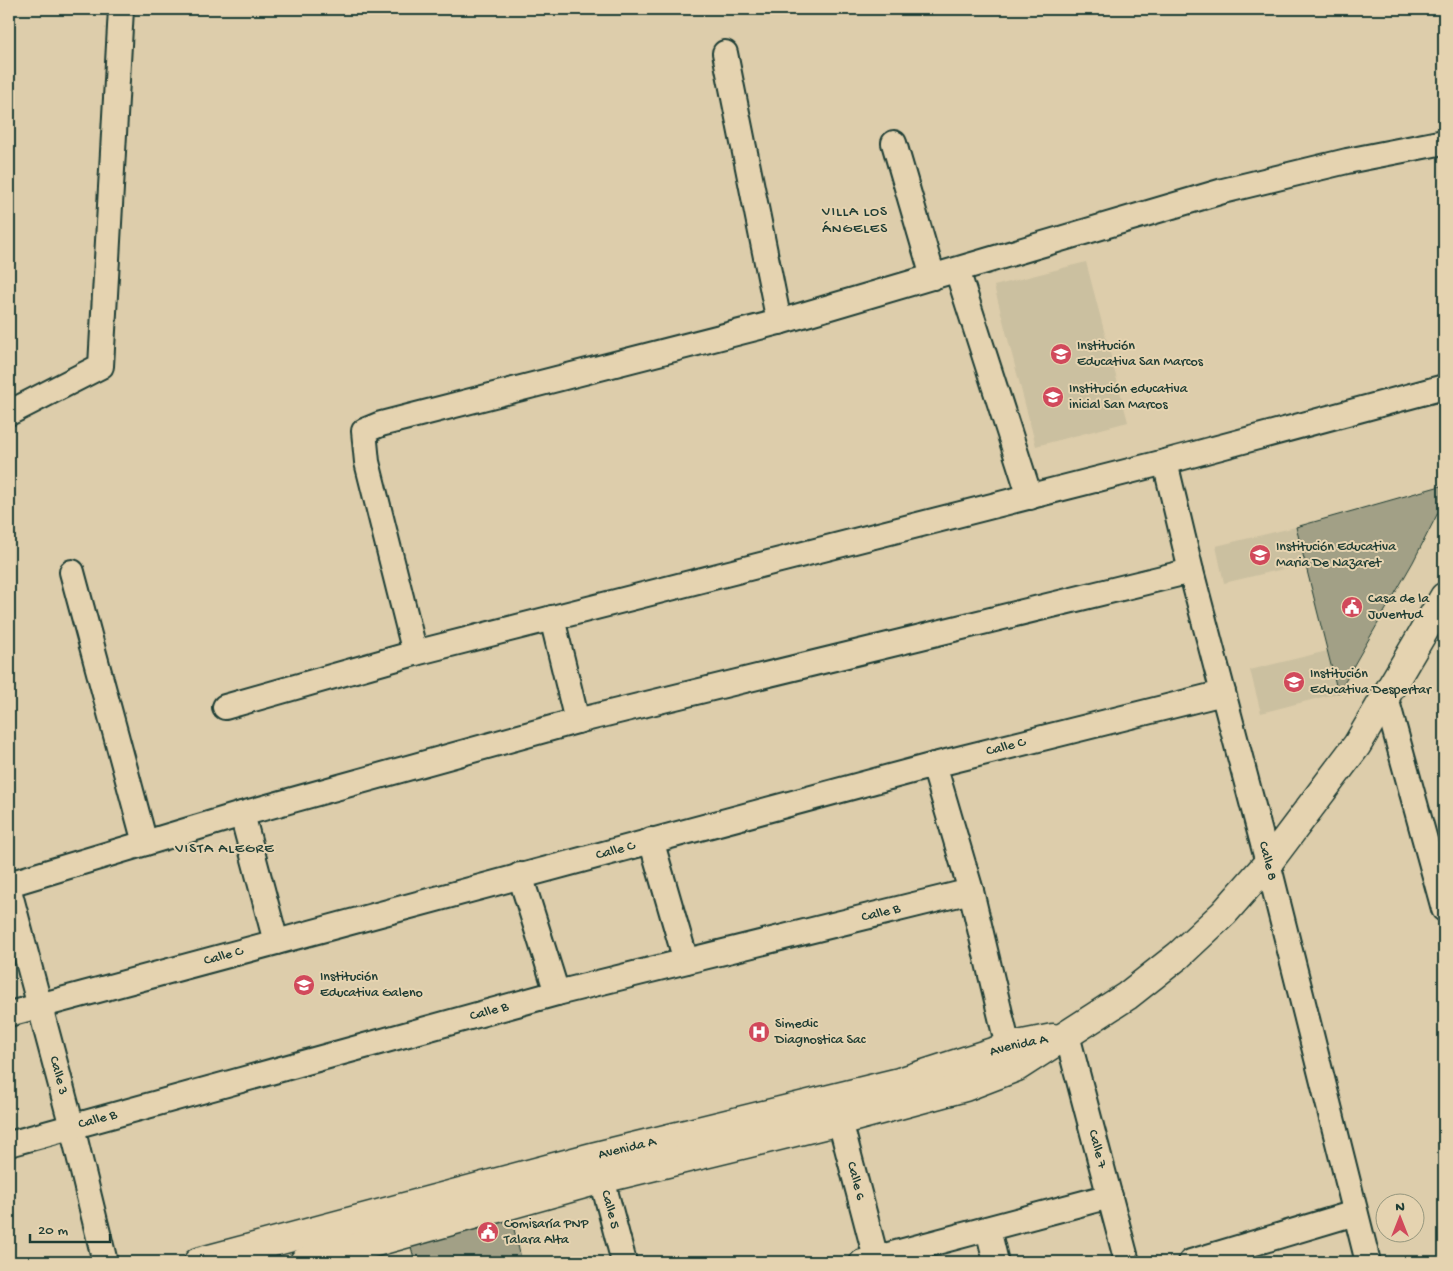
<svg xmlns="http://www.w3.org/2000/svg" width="1453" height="1271" font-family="'Gochi Hand',sans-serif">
	<rect width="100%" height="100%" fill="#ddcdab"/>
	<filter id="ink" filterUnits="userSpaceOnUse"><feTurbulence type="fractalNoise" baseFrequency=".02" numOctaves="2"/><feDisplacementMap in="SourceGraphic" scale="10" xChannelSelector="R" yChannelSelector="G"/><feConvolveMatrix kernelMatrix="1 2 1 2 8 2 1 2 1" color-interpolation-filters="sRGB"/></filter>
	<g filter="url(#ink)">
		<g fill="#cbc0a0">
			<path d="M1086,262L1128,422L1036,446L994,286Z"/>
			<path d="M1296,527L1305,564L1224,583L1216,546Z"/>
			<path d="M1327,651L1338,693L1261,713L1250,670Z"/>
		</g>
		<g fill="#a2a086" stroke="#1f3d34">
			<path d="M1444,485V501L1413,562L1338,693L1296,527Z"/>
			<path d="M511,1217L522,1262H415L411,1247Z"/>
		</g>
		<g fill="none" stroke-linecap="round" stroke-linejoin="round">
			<g stroke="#1f3d34" stroke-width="28">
				<g id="street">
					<path d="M725,53L779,322"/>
					<path d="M894,143L933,277"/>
					<path d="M957,270L1030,497"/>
					<path d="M9,413L101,366L121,9"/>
					<path id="s1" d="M1165,462L1191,571L1268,863L1368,1262"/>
					<path d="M72,572L145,843"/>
					<path d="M552,618L577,721"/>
					<path d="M415,653L367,462L364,431L381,424L779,322L1223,191L1347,161L1444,142"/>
					<path d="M1386,698L1444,909"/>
					<path d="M225,707L415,653L1165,462L1444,387"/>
					<path d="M934,765L971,891L1008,1047"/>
					<path d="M242,814L276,942"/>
					<path d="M651,840L686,961"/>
					<path d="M520,875L557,993"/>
					<path d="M9,884L242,814L577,721L1191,571"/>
					<path id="s2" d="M9,890L72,1127L105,1262"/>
					<path id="s3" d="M9,1014L934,765L1223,693"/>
					<path id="s4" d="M1067,1035L1127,1262"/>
					<path id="s5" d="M832,1106L840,1121L877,1262"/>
					<path id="s6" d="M9,1144L557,993L971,891"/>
					<path id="s7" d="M595,1163L602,1179L624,1262"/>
					<path d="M988,1229L996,1262"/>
					<path d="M862,1262L1110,1196"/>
					<path d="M1191,1262L1355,1213"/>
				</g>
			</g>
			<g stroke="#1f3d34" stroke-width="31">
				<g id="secondary">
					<path id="s8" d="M198,1262L592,1157L899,1082L1008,1047L1053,1038"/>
					<path d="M304,1262L602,1179L840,1121L965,1087L1017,1067L1127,996L1179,955L1224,913L1268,863L1357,745L1444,597"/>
				</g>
			</g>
			<use href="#street" stroke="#e5d3b0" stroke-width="24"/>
			<use href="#secondary" stroke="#e5d3b0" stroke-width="28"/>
		</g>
	</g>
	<defs>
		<g id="school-disc" transform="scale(1.125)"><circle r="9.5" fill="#d1495b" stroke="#e5d3b0"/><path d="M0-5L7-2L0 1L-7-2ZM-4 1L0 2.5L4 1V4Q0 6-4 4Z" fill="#fff"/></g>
		<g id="civic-disc" transform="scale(1.125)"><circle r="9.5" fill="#d1495b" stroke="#e5d3b0"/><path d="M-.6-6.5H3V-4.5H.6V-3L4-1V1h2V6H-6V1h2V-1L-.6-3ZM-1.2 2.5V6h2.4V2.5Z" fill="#fff"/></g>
		<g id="hospital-disc" transform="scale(1.125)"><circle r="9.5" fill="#d1495b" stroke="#e5d3b0"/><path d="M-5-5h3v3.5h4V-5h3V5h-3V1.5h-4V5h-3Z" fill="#fff"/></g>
	</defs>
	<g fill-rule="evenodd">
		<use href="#school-disc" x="1061" y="354"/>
		<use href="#school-disc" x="1053" y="397"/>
		<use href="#school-disc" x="1260" y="555"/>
		<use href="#civic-disc" x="1352" y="607"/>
		<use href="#school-disc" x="1294" y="682"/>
		<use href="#school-disc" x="304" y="985"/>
		<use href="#hospital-disc" x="759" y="1032"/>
		<use href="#civic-disc" x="488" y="1232"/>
	</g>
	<g text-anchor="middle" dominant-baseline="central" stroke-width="4" stroke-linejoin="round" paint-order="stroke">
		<g font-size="14" fill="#1f3d34" stroke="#e5d3b0" text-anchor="start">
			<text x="1077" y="346">Institución<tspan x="1077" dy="16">Educativa San Marcos</tspan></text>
			<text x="1069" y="389">Institución educativa<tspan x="1069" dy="16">inicial San Marcos</tspan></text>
			<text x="1276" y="547">Institución Educativa<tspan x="1276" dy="16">Maria De Nazaret</tspan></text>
			<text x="1368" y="599">Casa de la<tspan x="1368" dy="16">Juventud</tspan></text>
			<text x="1310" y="674">Institución<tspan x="1310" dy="16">Educativa Despertar</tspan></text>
			<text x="320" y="977">Institución<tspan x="320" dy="16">Educativa Galeno</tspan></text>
			<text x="775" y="1024">Simedic<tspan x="775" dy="16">Diagnostica Sac</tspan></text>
			<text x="504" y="1224">Comisaría PNP<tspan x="504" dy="16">Talara Alta</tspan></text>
		</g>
		<g font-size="14" fill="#1f3d34" stroke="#e5d3b0">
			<text stroke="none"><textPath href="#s3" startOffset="1032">Calle C</textPath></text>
			<text stroke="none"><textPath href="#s3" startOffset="628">Calle C</textPath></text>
			<text stroke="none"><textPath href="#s1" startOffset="412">Calle 8</textPath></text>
			<text stroke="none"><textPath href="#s6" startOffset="902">Calle B</textPath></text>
			<text stroke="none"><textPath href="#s3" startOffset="222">Calle C</textPath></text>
			<text stroke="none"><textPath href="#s6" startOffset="498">Calle B</textPath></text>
			<text stroke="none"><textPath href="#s8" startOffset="849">Avenida A</textPath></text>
			<text stroke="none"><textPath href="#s2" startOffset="192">Calle 3</textPath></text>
			<text stroke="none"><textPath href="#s6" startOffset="92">Calle B</textPath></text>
			<text stroke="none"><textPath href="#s4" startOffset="118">Calle 7</textPath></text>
			<text stroke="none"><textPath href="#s8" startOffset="444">Avenida A</textPath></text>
			<text stroke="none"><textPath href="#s5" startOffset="79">Calle 6</textPath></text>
			<text stroke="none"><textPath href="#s7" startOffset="49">Calle 5</textPath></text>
		</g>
		<g font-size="15" letter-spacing="1" fill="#1f3d34" stroke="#e5d3b0">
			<text x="855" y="212">VILLA LOS<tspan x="855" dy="17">ÁNGELES</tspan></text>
			<text x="225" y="849">VISTA ALEGRE</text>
		</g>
	</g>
	<rect width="1453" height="1271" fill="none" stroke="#e5d3b0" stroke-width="30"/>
	<rect x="15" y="15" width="1423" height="1241" fill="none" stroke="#1f3d34" stroke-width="2" filter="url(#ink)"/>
	<g transform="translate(1400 1218)"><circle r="24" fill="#e5d3b0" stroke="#96977e"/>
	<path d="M0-4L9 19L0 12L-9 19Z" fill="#d1495b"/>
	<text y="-8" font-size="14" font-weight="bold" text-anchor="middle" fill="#1f3d34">N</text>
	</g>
	<path d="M30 1234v8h80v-8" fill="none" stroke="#1f3d34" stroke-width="2.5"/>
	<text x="38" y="1234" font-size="15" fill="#1f3d34" stroke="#e5d3b0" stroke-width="4" paint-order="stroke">20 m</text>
</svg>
